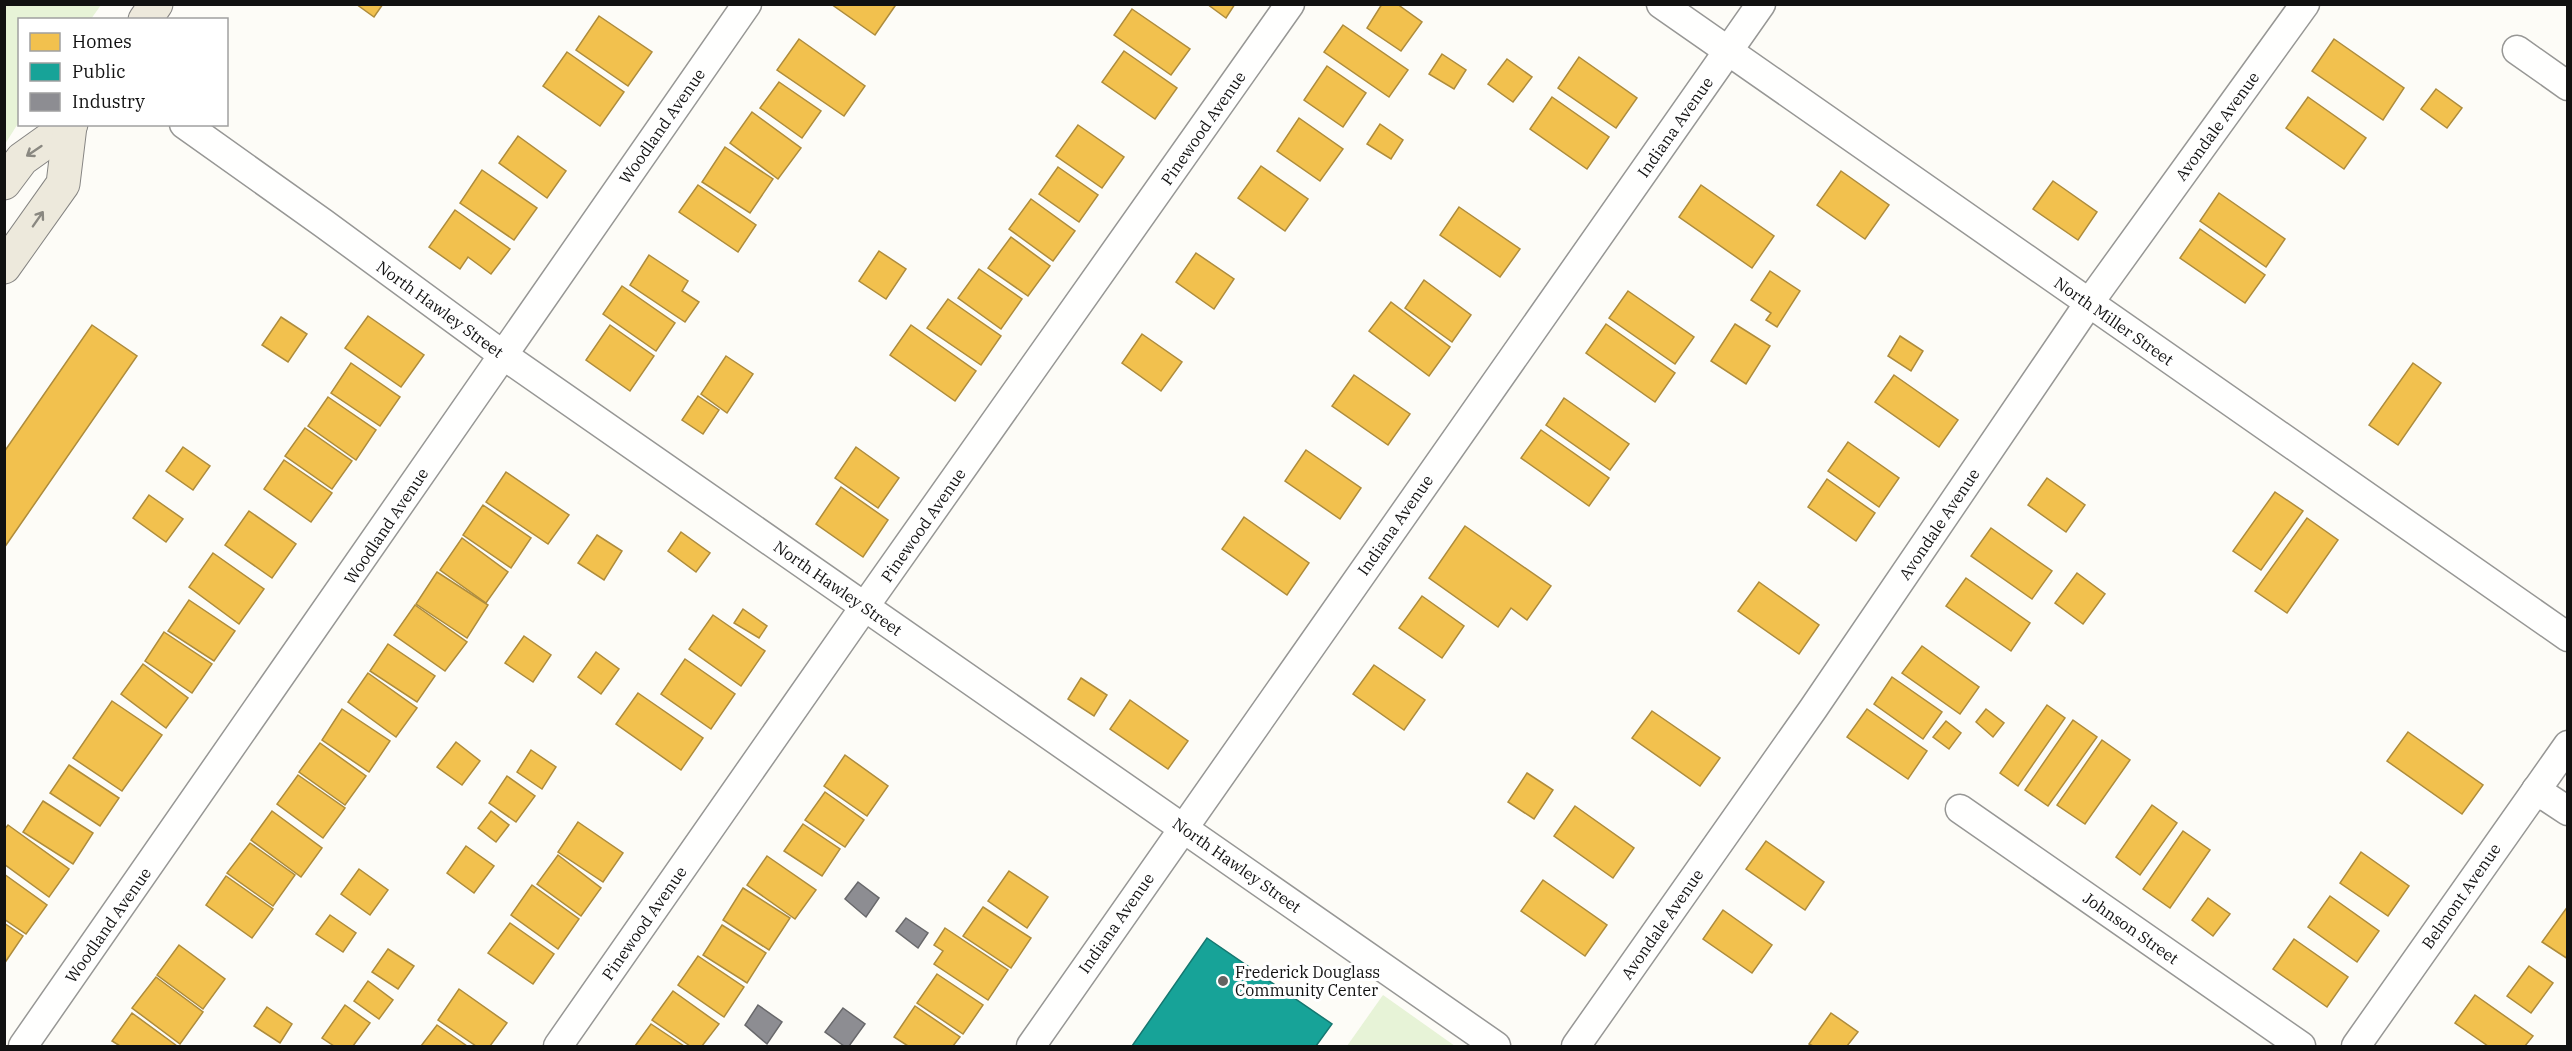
<svg xmlns="http://www.w3.org/2000/svg" width="2572" height="1051" font-family="'IBM Plex Serif',serif">
	<rect width="100%" height="100%" fill="#fdfcf7"/>
	<g fill="#e7f3d7">
		<path d="M5,4L101,5L91,19L20,20L19,122L5,144Z"/>
		<path d="M1383,995L1455,1046H1347Z"/>
	</g>
	<g fill="#f2c14e" stroke="#ae8c3c" stroke-width="1.5">
		<path d="M356,4H383L374,17Z"/>
		<path d="M831,4H893L895,6L875,35Z"/>
		<path d="M1207,4H1235L1226,18Z"/>
		<path d="M1382,4H1397L1422,22L1401,51L1367,28Z"/>
		<path d="M1132,9L1190,49L1171,75L1114,35Z"/>
		<path d="M599,16L652,52L628,86L576,50Z"/>
		<path d="M1343,25L1408,70L1389,97L1324,52Z"/>
		<path d="M799,39L865,86L844,116L777,70Z"/>
		<path d="M2334,39L2404,88L2383,120L2312,71Z"/>
		<path d="M1124,51L1177,88L1155,119L1102,82Z"/>
		<path d="M567,52L624,92L600,126L543,86Z"/>
		<path d="M1442,54L1466,70L1454,89L1429,74Z"/>
		<path d="M1579,57L1637,98L1616,128L1558,88Z"/>
		<path d="M1507,59L1532,77L1513,102L1488,84Z"/>
		<path d="M1327,66L1366,93L1343,127L1304,100Z"/>
		<path d="M779,82L821,111L802,138L760,108Z"/>
		<path d="M2436,89L2462,108L2447,128L2421,109Z"/>
		<path d="M1552,97L1609,137L1587,169L1530,129Z"/>
		<path d="M2308,97L2366,138L2344,169L2286,128Z"/>
		<path d="M752,112L801,148L778,179L730,143Z"/>
		<path d="M1299,118L1343,149L1320,181L1277,151Z"/>
		<path d="M1380,124L1403,140L1391,159L1367,144Z"/>
		<path d="M1078,125L1124,157L1102,188L1056,156Z"/>
		<path d="M518,136L566,171L547,198L499,163Z"/>
		<path d="M725,147L773,179L750,213L702,182Z"/>
		<path d="M1261,166L1308,199L1285,231L1238,198Z"/>
		<path d="M1058,167L1098,195L1079,222L1039,194Z"/>
		<path d="M482,170L537,208L514,240L460,203Z"/>
		<path d="M1841,171L1889,205L1865,239L1817,205Z"/>
		<path d="M2053,181L2097,212L2078,240L2033,209Z"/>
		<path d="M698,185L756,225L738,252L679,212Z"/>
		<path d="M1701,185L1774,236L1752,268L1679,217Z"/>
		<path d="M2219,193L2285,239L2266,267L2200,221Z"/>
		<path d="M1031,199L1075,231L1053,261L1009,229Z"/>
		<path d="M1459,207L1520,249L1500,277L1440,235Z"/>
		<path d="M455,210L510,249L491,274L468,257L460,269L429,247Z"/>
		<path d="M2200,229L2265,275L2245,303L2180,258Z"/>
		<path d="M1011,237L1050,266L1028,296L988,268Z"/>
		<path d="M879,251L906,269L886,299L859,281Z"/>
		<path d="M1196,253L1234,279L1214,309L1176,282Z"/>
		<path d="M649,255L688,281L682,291L699,302L685,322L630,285Z"/>
		<path d="M979,269L1022,299L1001,329L958,298Z"/>
		<path d="M1770,271L1800,291L1777,327L1766,320L1771,313L1751,300Z"/>
		<path d="M1424,280L1471,315L1452,342L1405,308Z"/>
		<path d="M622,286L675,323L656,351L603,314Z"/>
		<path d="M1628,291L1694,337L1675,364L1609,318Z"/>
		<path d="M948,299L1001,336L981,365L927,328Z"/>
		<path d="M1391,302L1450,347L1429,376L1369,331Z"/>
		<path d="M368,316L424,355L401,387L345,348Z"/>
		<path d="M281,317L307,334L288,362L262,345Z"/>
		<path d="M1606,324L1675,373L1655,402L1586,353Z"/>
		<path d="M1735,324L1770,346L1746,384L1711,361Z"/>
		<path d="M92,325L137,356L4,548V452Z"/>
		<path d="M610,325L654,356L630,391L586,360Z"/>
		<path d="M911,325L976,371L955,401L890,355Z"/>
		<path d="M1142,334L1182,362L1161,391L1122,363Z"/>
		<path d="M1900,336L1923,351L1911,371L1888,356Z"/>
		<path d="M726,356L753,374L727,413L701,394Z"/>
		<path d="M351,363L400,397L380,426L331,393Z"/>
		<path d="M2413,363L2441,383L2398,445L2369,425Z"/>
		<path d="M1354,375L1410,414L1388,445L1332,406Z"/>
		<path d="M1894,375L1958,420L1939,447L1875,402Z"/>
		<path d="M698,396L719,410L703,434L682,420Z"/>
		<path d="M328,397L376,430L356,460L308,426Z"/>
		<path d="M1564,398L1629,444L1610,470L1546,425Z"/>
		<path d="M305,428L352,461L332,489L285,456Z"/>
		<path d="M1541,430L1609,478L1589,506L1521,458Z"/>
		<path d="M1848,442L1899,478L1879,507L1828,471Z"/>
		<path d="M183,447L210,466L193,490L166,471Z"/>
		<path d="M856,447L899,478L878,508L835,478Z"/>
		<path d="M1306,450L1361,488L1340,519L1285,481Z"/>
		<path d="M284,460L332,493L311,522L264,489Z"/>
		<path d="M506,472L569,515L548,544L486,502Z"/>
		<path d="M2047,478L2085,505L2066,532L2028,505Z"/>
		<path d="M1827,479L1875,513L1856,541L1808,507Z"/>
		<path d="M841,487L888,520L863,557L816,524Z"/>
		<path d="M2275,492L2303,511L2261,570L2233,551Z"/>
		<path d="M149,495L183,519L166,542L133,518Z"/>
		<path d="M483,505L531,538L511,568L463,535Z"/>
		<path d="M249,511L296,544L272,578L225,545Z"/>
		<path d="M1244,517L1309,563L1287,595L1222,549Z"/>
		<path d="M2307,518L2338,540L2287,613L2255,591Z"/>
		<path d="M1465,526L1551,586L1527,620L1511,608L1498,627L1429,578Z"/>
		<path d="M1991,528L2052,571L2032,599L1971,556Z"/>
		<path d="M681,532L710,553L696,572L668,551Z"/>
		<path d="M597,535L622,551L604,580L578,563Z"/>
		<path d="M462,538L508,572L486,603L440,570Z"/>
		<path d="M213,553L264,589L239,624L189,587Z"/>
		<path d="M437,572L488,605L467,638L416,604Z"/>
		<path d="M2077,573L2105,594L2083,624L2055,603Z"/>
		<path d="M1966,578L2030,623L2011,651L1946,606Z"/>
		<path d="M1759,582L1819,625L1799,654L1738,611Z"/>
		<path d="M1422,596L1464,626L1442,658L1399,628Z"/>
		<path d="M189,600L235,631L214,661L168,631Z"/>
		<path d="M415,605L467,642L445,671L394,635Z"/>
		<path d="M743,609L767,626L759,638L734,623Z"/>
		<path d="M713,615L765,651L741,686L689,649Z"/>
		<path d="M164,632L212,664L192,693L145,661Z"/>
		<path d="M524,636L551,655L533,682L505,663Z"/>
		<path d="M388,644L435,676L417,702L370,671Z"/>
		<path d="M1922,646L1979,687L1960,714L1902,673Z"/>
		<path d="M596,652L619,669L601,694L578,677Z"/>
		<path d="M685,659L735,694L711,729L661,694Z"/>
		<path d="M143,664L188,698L166,728L121,694Z"/>
		<path d="M1374,665L1425,700L1404,730L1353,694Z"/>
		<path d="M368,673L417,708L396,737L348,702Z"/>
		<path d="M1892,677L1942,712L1923,739L1874,704Z"/>
		<path d="M1081,678L1107,695L1094,716L1068,699Z"/>
		<path d="M638,693L703,738L681,770L616,724Z"/>
		<path d="M1130,700L1188,741L1168,769L1110,729Z"/>
		<path d="M112,701L162,735L122,791L73,758Z"/>
		<path d="M2047,705L2065,718L2018,786L2000,773Z"/>
		<path d="M342,709L390,741L369,772L322,740Z"/>
		<path d="M1867,709L1927,751L1908,779L1847,737Z"/>
		<path d="M1986,709L2004,723L1993,737L1976,722Z"/>
		<path d="M1652,711L1720,758L1700,786L1632,738Z"/>
		<path d="M2073,720L2097,737L2048,806L2025,790Z"/>
		<path d="M1946,721L1961,733L1949,749L1933,737Z"/>
		<path d="M2408,732L2483,785L2462,814L2387,761Z"/>
		<path d="M2102,740L2130,760L2085,824L2057,805Z"/>
		<path d="M456,742L480,761L462,785L437,767Z"/>
		<path d="M320,743L366,776L345,805L299,772Z"/>
		<path d="M531,750L556,767L542,789L517,772Z"/>
		<path d="M845,755L888,786L867,816L824,786Z"/>
		<path d="M69,765L119,798L100,826L50,793Z"/>
		<path d="M1527,773L1553,790L1534,819L1508,802Z"/>
		<path d="M298,775L345,808L323,838L277,804Z"/>
		<path d="M507,776L535,796L516,822L489,803Z"/>
		<path d="M825,792L864,820L845,847L805,820Z"/>
		<path d="M43,801L93,833L73,864L23,832Z"/>
		<path d="M2152,805L2177,823L2140,875L2116,857Z"/>
		<path d="M1575,806L1634,848L1613,878L1554,836Z"/>
		<path d="M272,811L322,848L301,877L251,840Z"/>
		<path d="M491,811L509,825L496,842L478,828Z"/>
		<path d="M578,822L623,853L603,882L558,852Z"/>
		<path d="M803,824L840,849L822,876L784,851Z"/>
		<path d="M8,825L69,869L49,897L4,864V830Z"/>
		<path d="M2183,831L2210,850L2170,908L2143,889Z"/>
		<path d="M1766,841L1824,882L1805,910L1746,869Z"/>
		<path d="M250,843L295,875L273,906L227,873Z"/>
		<path d="M466,846L494,866L474,893L447,873Z"/>
		<path d="M2361,852L2409,886L2388,916L2340,883Z"/>
		<path d="M558,855L601,888L581,916L537,884Z"/>
		<path d="M767,856L816,890L795,919L747,885Z"/>
		<path d="M359,869L388,890L370,915L341,894Z"/>
		<path d="M1009,871L1048,897L1027,928L988,901Z"/>
		<path d="M4,874L47,905L26,934L4,919Z"/>
		<path d="M226,876L273,909L252,938L206,905Z"/>
		<path d="M1543,880L1607,925L1585,956L1521,911Z"/>
		<path d="M532,885L579,919L558,949L511,915Z"/>
		<path d="M743,888L790,918L769,950L723,920Z"/>
		<path d="M2330,896L2379,931L2357,962L2308,927Z"/>
		<path d="M2208,898L2230,914L2213,936L2192,920Z"/>
		<path d="M2568,906V959L2542,942Z"/>
		<path d="M983,907L1031,938L1011,968L963,936Z"/>
		<path d="M1723,910L1772,945L1752,973L1703,939Z"/>
		<path d="M330,915L356,933L343,952L316,934Z"/>
		<path d="M4,923L23,936L4,964Z"/>
		<path d="M510,923L554,954L533,984L488,953Z"/>
		<path d="M722,925L766,953L747,983L703,955Z"/>
		<path d="M945,928L1008,970L988,1000L934,964L943,951L934,945Z"/>
		<path d="M2294,939L2348,977L2327,1007L2273,969Z"/>
		<path d="M179,945L225,979L203,1009L157,975Z"/>
		<path d="M388,949L414,966L398,989L372,972Z"/>
		<path d="M698,956L744,987L724,1017L678,985Z"/>
		<path d="M2529,966L2553,983L2531,1013L2507,996Z"/>
		<path d="M937,974L983,1005L963,1034L917,1003Z"/>
		<path d="M156,977L203,1012L180,1044L132,1008Z"/>
		<path d="M368,981L393,1000L379,1019L354,1001Z"/>
		<path d="M459,989L507,1023L490,1046H476L438,1020Z"/>
		<path d="M673,991L719,1024L702,1046H690L652,1020Z"/>
		<path d="M2475,995L2533,1036L2525,1046H2488L2455,1023Z"/>
		<path d="M345,1005L370,1023L353,1046H334L322,1038Z"/>
		<path d="M915,1006L960,1037L953,1046H908L894,1037Z"/>
		<path d="M267,1007L292,1024L280,1043L254,1026Z"/>
		<path d="M132,1013L177,1046H120L112,1041Z"/>
		<path d="M1831,1013L1858,1032L1847,1046H1813L1809,1044Z"/>
		<path d="M651,1024L684,1046H635Z"/>
		<path d="M437,1025L467,1046H421Z"/>
	</g>
	<path fill="#17a398" stroke="#157770" stroke-width="1.5" d="M1207,938L1332,1024L1316,1046H1132Z"/>
	<g fill="#8d8d92" stroke="#68686b" stroke-width="1.5">
		<path d="M858,882L879,898L866,917L845,899Z"/>
		<path d="M906,918L928,933L918,948L896,931Z"/>
		<path d="M758,1005L782,1022L767,1044L745,1025Z"/>
		<path d="M843,1008L865,1024L849,1046H844L825,1032Z"/>
	</g>
	<g fill="none" stroke-linecap="round" stroke-linejoin="round">
		<g stroke="#979795" stroke-width="31">
			<g id="minor">
				<path d="M1661,4L2568,637"/>
				<path d="M2517,50L2568,86"/>
				<path d="M184,124L323,223L503,355L1496,1046"/>
				<path d="M2536,790L2568,811"/>
				<path d="M1960,809L2301,1046"/>
				<path d="M23,1046L747,4"/>
				<path d="M558,1046L865,606L1290,4"/>
				<path d="M1031,1046L1761,4"/>
				<path d="M1576,1046L1813,709L2089,303L2305,4"/>
				<path d="M2356,1046L2568,745"/>
			</g>
		</g>
		<g stroke="#858482" stroke-width="35">
			<g id="major">
				<path d="M145,20L156,4"/>
				<path d="M4,183L22,159L71,124"/>
				<path d="M4,267L63,184L70,126"/>
			</g>
		</g>
		<use href="#minor" stroke="#fffffe" stroke-width="28"/>
		<use href="#major" stroke="#ede9dc" stroke-width="33"/>
	</g>
	<defs><path id="oneway-shaft" d="M-6 0H5M1.5-3L5.5 0L1.5 3" fill="none" stroke-width="1.6" stroke-linecap="round" stroke-linejoin="round" transform="scale(1.5)"/></defs>
	<g stroke="#8a8881">
		<use href="#oneway-shaft" transform="translate(34 151) rotate(146)"/>
		<use href="#oneway-shaft" transform="translate(38 219) rotate(-55)"/>
	</g>
	<circle fill="#646362" stroke="#fff" stroke-width="2" cx="1223" cy="981" r="6"/>
	<g text-anchor="middle" dominant-baseline="central" stroke-width="6" stroke-linejoin="round" paint-order="stroke">
		<g font-size="16" fill="#111" stroke="#fff">
			<text transform="translate(662 126) rotate(-55)">Woodland Avenue</text>
			<text transform="translate(2217 126) rotate(-54)">Avondale Avenue</text>
			<text transform="translate(1675 127) rotate(-55)">Indiana Avenue</text>
			<text transform="translate(1203 128) rotate(-55)">Pinewood Avenue</text>
			<text transform="translate(440 309) rotate(36)">North Hawley Street</text>
			<text transform="translate(2114 321) rotate(35)">North Miller Street</text>
			<text transform="translate(1939 524) rotate(-56)">Avondale Avenue</text>
			<text transform="translate(923 525) rotate(-55)">Pinewood Avenue</text>
			<text transform="translate(1395 525) rotate(-55)">Indiana Avenue</text>
			<text transform="translate(386 526) rotate(-56)">Woodland Avenue</text>
			<text transform="translate(838 588) rotate(35)">North Hawley Street</text>
			<text transform="translate(1237 865) rotate(35)">North Hawley Street</text>
			<text transform="translate(2461 896) rotate(-55)">Belmont Avenue</text>
			<text transform="translate(644 923) rotate(-55)">Pinewood Avenue</text>
			<text transform="translate(1116 923) rotate(-55)">Indiana Avenue</text>
			<text transform="translate(1662 924) rotate(-55)">Avondale Avenue</text>
			<text transform="translate(108 925) rotate(-55)">Woodland Avenue</text>
			<text transform="translate(2131 928) rotate(35)">Johnson Street</text>
		</g>
		<g font-size="16" fill="#111" stroke="#fff" text-anchor="start">
			<text x="1235" y="972">Frederick Douglass<tspan x="1235" dy="18">Community Center</tspan></text>
		</g>
	</g>
	<rect width="2572" height="1051" fill="none" stroke="#111111" stroke-width="12"/>
	<rect x="18" y="18" width="210" height="108" fill="#ffffff" stroke="#a0a0a0" stroke-width="1.5"/>
	<rect x="30" y="33" width="30" height="18" fill="#f2c14e" stroke="#a0a0a0" stroke-width="1.5"/>
	<text x="72" y="48" font-size="18" fill="#111111">Homes</text>
	<rect x="30" y="63" width="30" height="18" fill="#17a398" stroke="#a0a0a0" stroke-width="1.5"/>
	<text x="72" y="78" font-size="18" fill="#111111">Public</text>
	<rect x="30" y="93" width="30" height="18" fill="#8d8d92" stroke="#a0a0a0" stroke-width="1.5"/>
	<text x="72" y="108" font-size="18" fill="#111111">Industry</text>
</svg>
